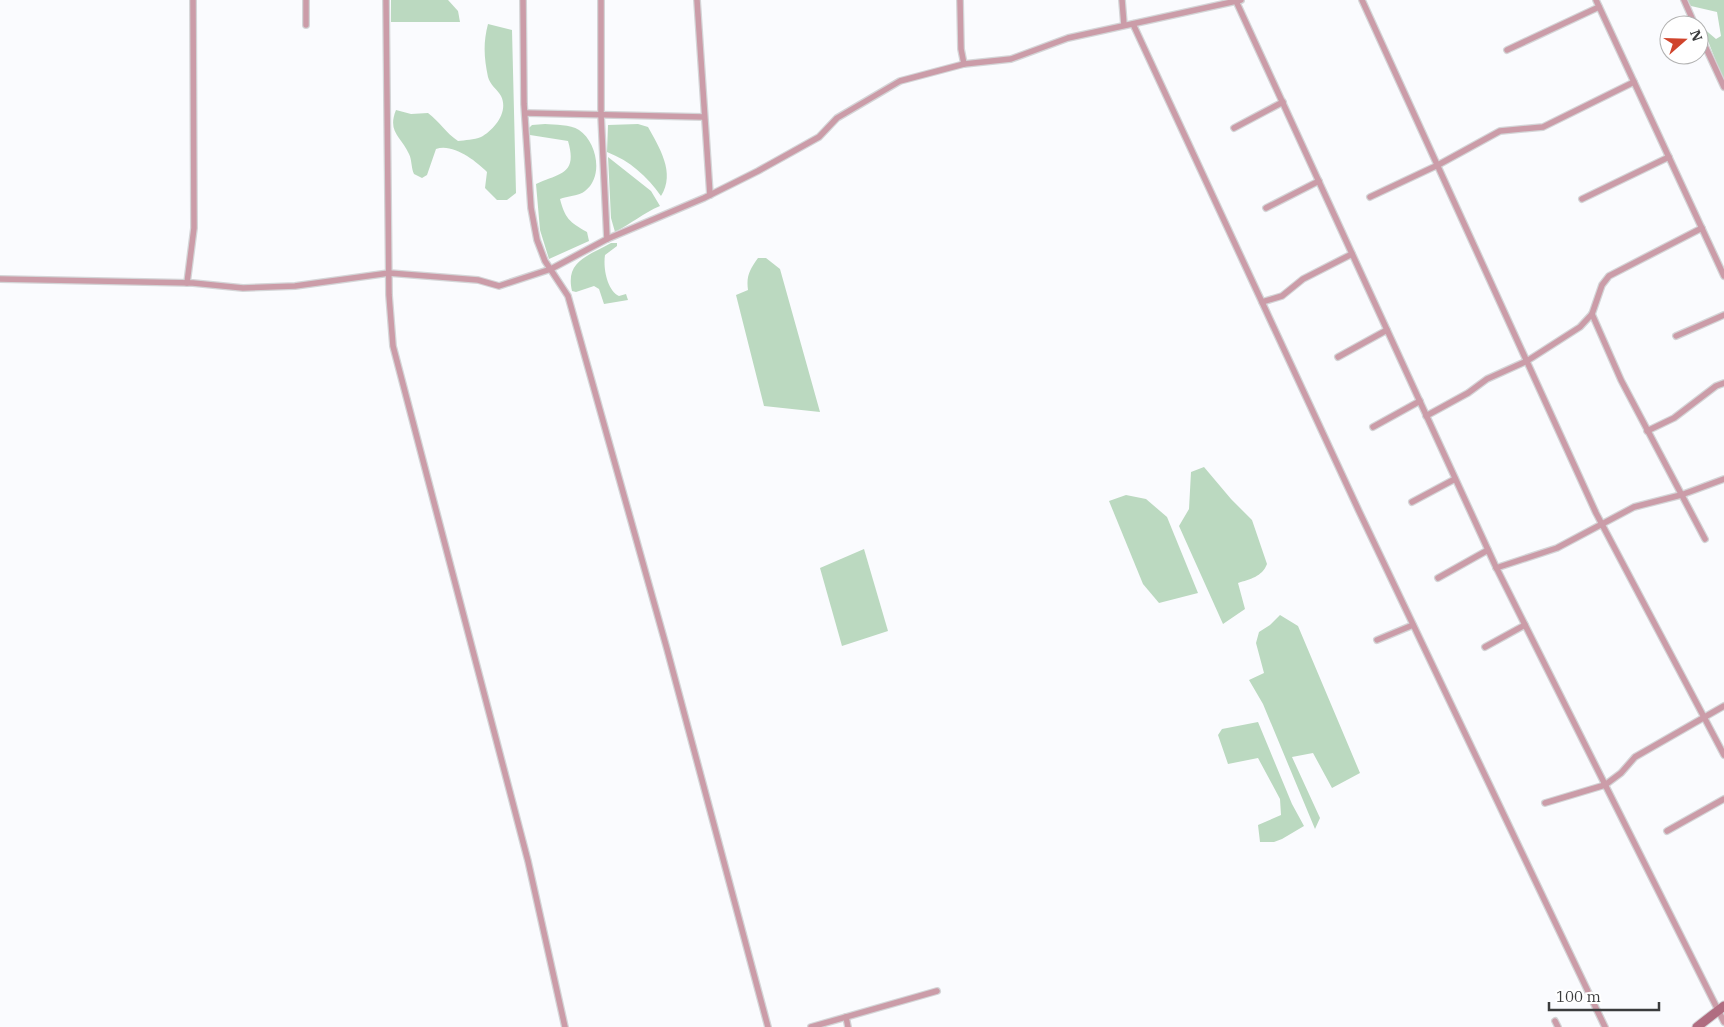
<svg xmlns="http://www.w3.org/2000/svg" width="1724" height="1027" font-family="'IBM Plex Serif',serif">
	<rect width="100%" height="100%" fill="#fafbfe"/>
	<g fill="#bbd9c0">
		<path d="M391,0H448L458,11L460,22H391Z"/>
		<path d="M1687,0H1724V82L1703,28L1716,39L1721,36L1717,12L1691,6Z"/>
		<path d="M488,24L512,30L516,193L507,200H497L485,188L487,172C476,161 453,143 436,149L427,175L422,178L414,174C411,168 412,160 409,154C401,136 387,132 396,110L411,114L428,113C439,121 446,133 458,141C465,140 474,140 481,137C494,130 509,112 501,96C497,89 490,85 488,77C484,58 483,43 488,24Z"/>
		<path d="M545,124C555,125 570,124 579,130C597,142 604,177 585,191C579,196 567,196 560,199C565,218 569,222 587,232L589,241L549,259L540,230L536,184C559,173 578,175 568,141L530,135L529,128L532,125Z"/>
		<path d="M638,124L648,127C659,147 676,173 661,196C647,176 630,161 607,152L608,125Z"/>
		<path d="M608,157L651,191L660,206C643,213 631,224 615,232L611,218Z"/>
		<path d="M611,243H617V246L605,255C603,268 607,290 619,296L626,294L628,300L604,304L599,289L594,286L576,292L572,291C565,261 588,256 611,243Z"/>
		<path d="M758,258H766L780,269L820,412L764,406L736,295L748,290C746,276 750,269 758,258Z"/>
		<path d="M1204,467L1231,499L1252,520L1267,564C1262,577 1250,579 1238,583L1245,609L1223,624L1179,526L1189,509L1191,472Z"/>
		<path d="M1126,495L1146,499L1167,517L1198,593L1159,603L1143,584L1109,501Z"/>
		<path d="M864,549L888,631L842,646L820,568Z"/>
		<path d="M1280,615L1298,626L1360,773L1332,788L1313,753L1292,757L1320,818L1315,829L1263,704L1249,680L1264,673L1256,643L1259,632L1270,625Z"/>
		<path d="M1258,722L1292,804L1304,826L1282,839L1274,842H1260L1258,825L1281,815L1280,799L1258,758L1228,764L1218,735L1222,729Z"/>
	</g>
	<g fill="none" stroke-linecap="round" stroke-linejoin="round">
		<g stroke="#d4d5d7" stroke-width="8">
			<g id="street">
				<path d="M306,0V25"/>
				<path d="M386,0L389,295L393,346L528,861L565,1027"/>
				<path d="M523,0L524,104L531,208L537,240L545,261L568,296L667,649L768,1027"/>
				<path d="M601,0V115L607,239"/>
				<path d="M697,0L710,195"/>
				<path d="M960,0L961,49L964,64"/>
				<path d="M1122,0L1124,25"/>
				<path d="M1362,0L1596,513L1724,755"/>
				<path d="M1596,0L1724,276"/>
				<path d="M1684,0L1695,25"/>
				<path d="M1236,1L1495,565L1724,1022"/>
				<path d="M1133,24L1358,509L1605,1027"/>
				<path d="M1699,33L1724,87"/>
				<path d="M1507,50L1599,7"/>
				<path d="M525,113L704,117"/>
				<path d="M1234,128L1283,102"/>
				<path d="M1370,197L1438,165L1500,131L1543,127L1634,82"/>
				<path d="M1582,199L1669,157"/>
				<path d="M1266,208L1319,181"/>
				<path d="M0,279L193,283L243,288L295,286L389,273L478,280L499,286L551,269L607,239L704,198L758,171L819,137L837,118L900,81L964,64L1011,59L1068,38L1241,0"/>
				<path d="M187,283L194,228L193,0"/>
				<path d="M1262,302L1282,296L1303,279L1352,254"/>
				<path d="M1592,314L1621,380L1705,539"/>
				<path d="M1676,336L1724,315"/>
				<path d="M1338,357L1387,330"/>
				<path d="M1426,416L1468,393L1487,379L1527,361L1580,327L1592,314L1602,285L1609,276L1702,228"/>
				<path d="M1373,427L1420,401"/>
				<path d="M1647,431L1674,418L1716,386L1724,383"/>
				<path d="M1412,502L1455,479"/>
				<path d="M1496,568L1557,548L1634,507L1681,495L1724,479"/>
				<path d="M1438,578L1488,550"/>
				<path d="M1377,640L1413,625"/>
				<path d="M1485,647L1525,625"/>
				<path d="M1545,803L1605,785L1621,773L1635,757L1724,706"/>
				<path d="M1667,831L1724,799"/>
				<path d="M846,1017L848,1027"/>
				<path d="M1555,1021L1558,1027"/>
				<path d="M811,1027L937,991"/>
			</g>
		</g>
		<g stroke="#d4d5d7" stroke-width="11">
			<path id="secondary" d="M1697,1027L1724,1006"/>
		</g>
		<use href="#street" stroke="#cb9ca8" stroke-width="5.5"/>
		<use href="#secondary" stroke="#b06d81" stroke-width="9"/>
	</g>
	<g transform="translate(1684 40) rotate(70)"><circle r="24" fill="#ffffff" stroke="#b1b1b1"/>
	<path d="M0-4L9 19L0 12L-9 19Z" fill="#d0442c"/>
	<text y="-8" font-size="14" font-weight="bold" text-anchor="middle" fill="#3b3c3d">N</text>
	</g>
	<path d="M1549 1002v8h110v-8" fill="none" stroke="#3b3c3d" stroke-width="2.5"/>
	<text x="1556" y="1002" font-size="15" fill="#3b3c3d" stroke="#ffffff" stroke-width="4" paint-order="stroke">100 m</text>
</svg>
